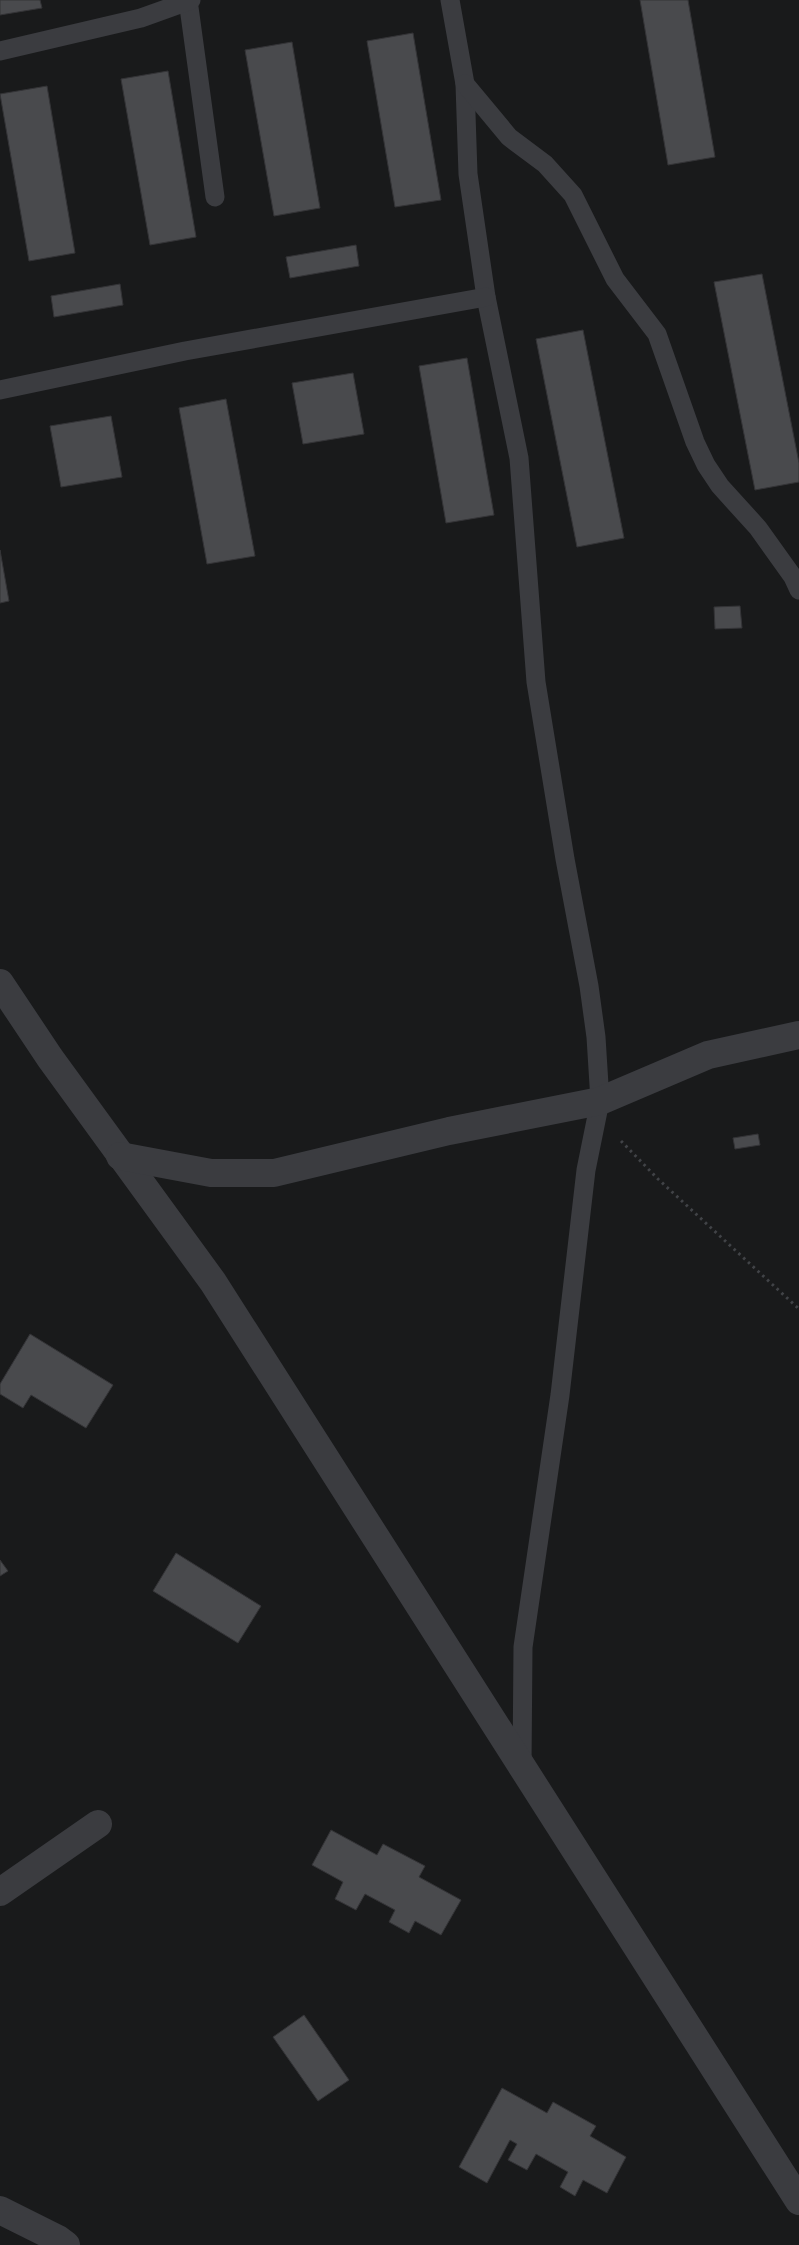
<svg xmlns="http://www.w3.org/2000/svg" width="799" height="2245" font-family="Roboto,sans-serif">
	<rect width="100%" height="100%" fill="#191a1b"/>
	<g fill="#494a4d" stroke="#343437">
		<path d="M0,0H40L42,8L0,15Z"/>
		<path d="M640,0H688L715,157L668,165Z"/>
		<path d="M413,33L441,200L395,207L367,41Z"/>
		<path d="M292,42L320,208L274,216L245,50Z"/>
		<path d="M168,71L196,237L150,245L121,79Z"/>
		<path d="M47,86L75,253L29,261L0,94Z"/>
		<path d="M356,245L359,266L290,278L286,257Z"/>
		<path d="M762,274L799,463V482L755,490L714,282Z"/>
		<path d="M120,284L123,305L54,317L51,296Z"/>
		<path d="M583,330L624,538L577,547L536,339Z"/>
		<path d="M467,358L494,515L446,523L419,366Z"/>
		<path d="M353,373L364,434L303,444L292,383Z"/>
		<path d="M226,399L255,556L207,564L179,408Z"/>
		<path d="M111,416L122,477L61,487L50,426Z"/>
		<path d="M0,550L9,601L0,603Z"/>
		<path d="M740,606L742,628L715,629L714,607Z"/>
		<path d="M758,1134L760,1145L735,1149L733,1138Z"/>
		<path d="M30,1334L113,1385L86,1428L31,1395L23,1408L0,1394V1384Z"/>
		<path d="M176,1553L261,1606L238,1643L153,1591Z"/>
		<path d="M0,1560L8,1571L0,1576Z"/>
		<path d="M331,1830L377,1855L383,1844L425,1866L419,1877L461,1900L441,1935L415,1921L409,1933L389,1922L395,1910L365,1894L356,1910L335,1899L343,1882L312,1865Z"/>
		<path d="M304,2015L349,2080L318,2101L273,2037Z"/>
		<path d="M502,2088L547,2113L553,2102L596,2126L590,2136L626,2157L607,2193L583,2180L575,2196L560,2187L568,2172L536,2154L527,2170L508,2160L517,2144L510,2140L487,2183L459,2167Z"/>
	</g>
	<g fill="none" stroke-linecap="round" stroke-linejoin="round">
		<path stroke="#414347" stroke-width="3" stroke-dasharray="2.5 4" stroke-linecap="butt" d="M621,1141L658,1179L799,1309"/>
		<g stroke="#3b3c40" stroke-width="19">
			<path d="M188,0L215,197"/>
			<path d="M450,0L465,84L468,174L486,297L519,458L536,682L565,859L589,986L596,1037L600,1101L586,1170L560,1395L523,1647L522,1766"/>
			<path d="M0,51L141,18L191,0"/>
			<path d="M465,84L509,137L545,164L573,195L615,279L657,334L695,442L706,465L720,486L758,528L793,577L799,590"/>
			<path d="M0,390L185,351L486,297"/>
		</g>
		<g stroke="#3b3c40" stroke-width="28">
			<path d="M0,983L50,1058L213,1282L799,2201"/>
			<path d="M120,1156L211,1173H274L449,1131L600,1101L708,1055L799,1035"/>
			<path d="M0,1892L98,1824"/>
			<path d="M0,2210L58,2239L66,2245"/>
		</g>
	</g>
</svg>
